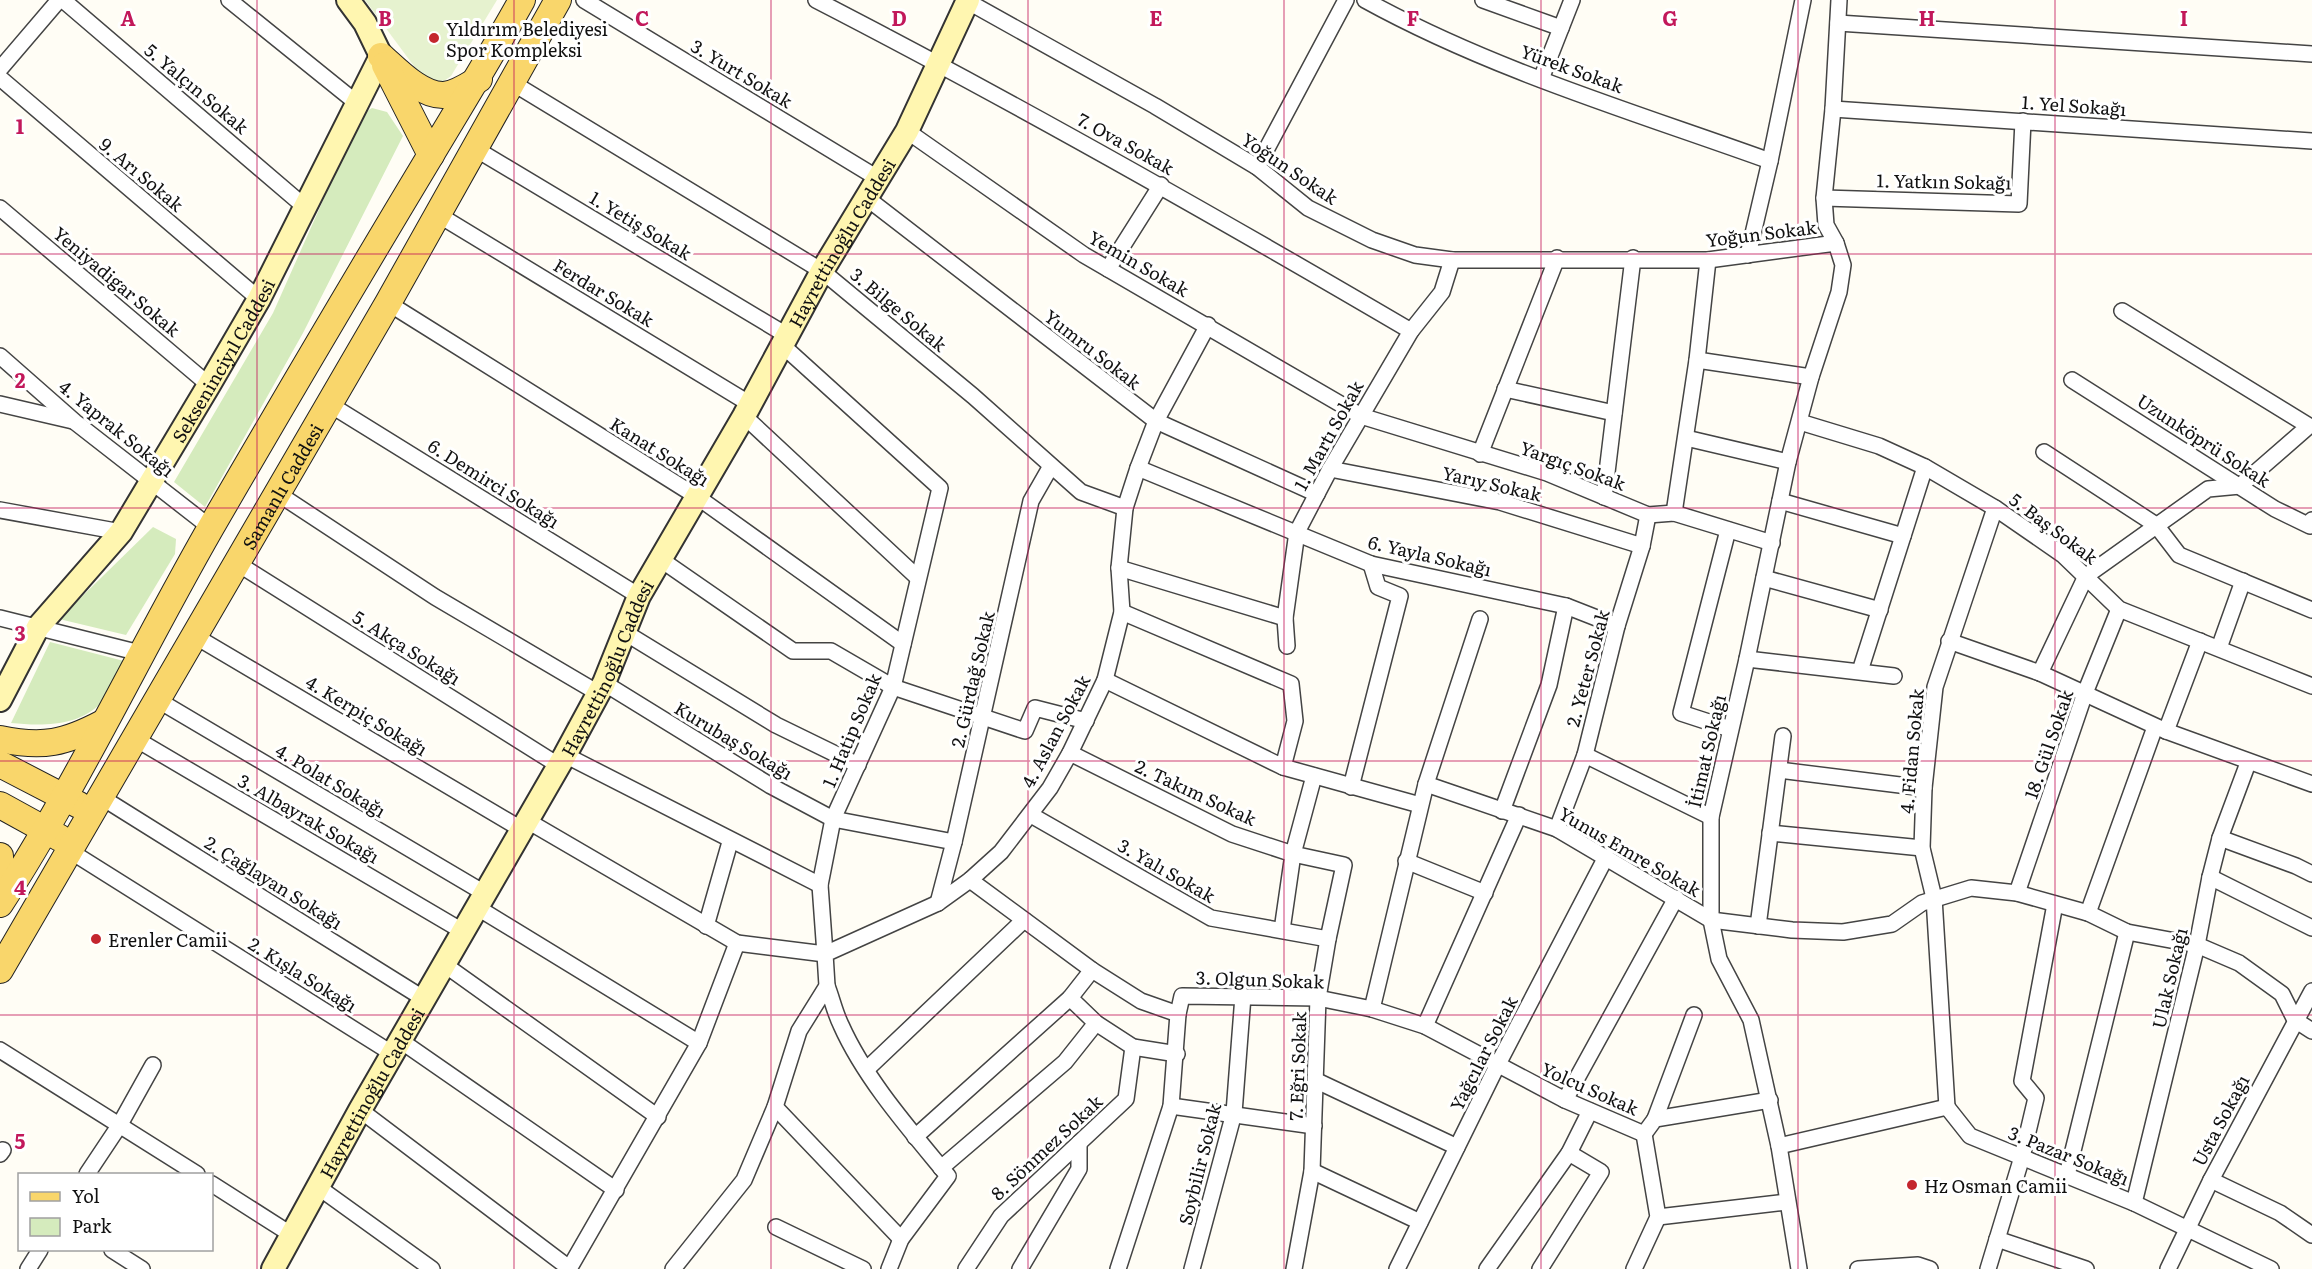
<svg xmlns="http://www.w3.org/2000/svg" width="2312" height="1269" font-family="Literata,serif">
	<rect width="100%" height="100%" fill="#fffdf5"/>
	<g fill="#d5ebbd">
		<path d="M372,108L387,112L403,136L303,333L205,507L174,482L273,313L353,133L364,113Z"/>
		<path d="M153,527L176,539L175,554L126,635L59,619Z"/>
		<path d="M50,642L124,661C117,673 111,692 101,703C78,727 41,726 11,723Z"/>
	</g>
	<path fill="#e6f2cf" d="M365,0H497L451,76L437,86L422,77Z"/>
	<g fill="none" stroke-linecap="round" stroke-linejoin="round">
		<g stroke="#444" stroke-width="18">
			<g id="minor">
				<path d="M63,0L305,207"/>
				<path d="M229,0L358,104"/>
				<path d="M584,0L879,179"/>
				<path d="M816,0C1018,104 1215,216 1411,331"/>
				<path d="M965,0L1155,106L1257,167L1308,208L1372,240L1415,255L1452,260H1708L1836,243"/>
				<path d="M1365,0C1492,70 1634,112 1770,161"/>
				<path d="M1483,0L1561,28"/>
				<path d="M1838,23L2312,54"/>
				<path d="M0,69L59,0"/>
				<path d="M0,78L259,299"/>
				<path d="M1541,79L1572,0"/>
				<path d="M511,82L822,271L973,396L1081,492L1125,508"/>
				<path d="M1833,109L2312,141"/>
				<path d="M907,131L1084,255L1361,416L1547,473L1648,515L1674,513L1772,543"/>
				<path d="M474,148L788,336"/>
				<path d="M1257,167L1346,0"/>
				<path d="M1824,198L2019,204L2023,121"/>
				<path d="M868,199L1156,421L1317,494"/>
				<path d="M0,208L209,385"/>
				<path d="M437,214L750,404"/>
				<path d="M1748,255L1770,161L1803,0"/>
				<path d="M1108,269L1161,185"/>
				<path d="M388,303L696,496L903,644"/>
				<path d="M0,356L75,422L211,528"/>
				<path d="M1697,360L1811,377"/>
				<path d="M2072,380L2275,509L2310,526L2312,520"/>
				<path d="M1505,389L1614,413"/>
				<path d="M0,404L73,421"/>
				<path d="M329,404L639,596"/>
				<path d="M744,416L918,578"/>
				<path d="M1800,422L1879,446L1925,467L1995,508L2063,555L2119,609L2312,686"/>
				<path d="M1686,438L1788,462"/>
				<path d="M2044,452L2156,525L2179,555L2312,610"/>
				<path d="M1480,454L1557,258"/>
				<path d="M1138,468L1371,564L1566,606L1617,626"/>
				<path d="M1330,469L1500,502L1642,546"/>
				<path d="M277,493L435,597L598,693"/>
				<path d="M1604,497L1633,258"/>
				<path d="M1780,501L1903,536"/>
				<path d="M0,510L121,532"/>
				<path d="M1674,513L1697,360L1708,260"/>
				<path d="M1728,530L1681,713L1730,729"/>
				<path d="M660,559L793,651H831L893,687L1025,731L1035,708L1086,721"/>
				<path d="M235,562L558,765"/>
				<path d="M1119,568L1285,618"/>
				<path d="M1764,578L1880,610"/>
				<path d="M1122,612L1291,684L1295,721L1283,767"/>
				<path d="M0,618L140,653"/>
				<path d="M624,632L776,725L858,765"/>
				<path d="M193,635L521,829"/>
				<path d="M1949,641L2040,673L2166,731L2312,784"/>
				<path d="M1287,646L1285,618L1297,532L1330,469L1411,331L1442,292L1452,260"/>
				<path d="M2219,648L2243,581"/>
				<path d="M1747,659L1894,676"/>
				<path d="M1860,671L1925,467"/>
				<path d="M2040,673L2086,576L2208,489L2240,486L2309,426L2122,311"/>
				<path d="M1105,680L1283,767L1420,805"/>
				<path d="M604,683L771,786L833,819L954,842"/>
				<path d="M156,699L486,894"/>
				<path d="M2166,731L2200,641"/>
				<path d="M134,738L464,932"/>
				<path d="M1070,753L1232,834L1293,854L1344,865L1328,939L1318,998L1312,1171L1294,1269"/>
				<path d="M565,755L820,885"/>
				<path d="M1585,755L1711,817"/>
				<path d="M1779,770L1924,788"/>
				<path d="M1426,784L1557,829L1711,920L1792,930L1843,932L1892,924L1922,903L1971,888L2017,893L2088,913L2127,932L2197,945L2239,963L2282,994L2295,1020L2312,1031"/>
				<path d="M1351,787L1400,596L1378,587L1371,564"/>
				<path d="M101,797L426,1000"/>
				<path d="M1502,811L1549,685L1566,606"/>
				<path d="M1031,815L1211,918L1328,939"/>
				<path d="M526,820L737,943L825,954L820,885L833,819L893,687L940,488L782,345"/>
				<path d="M1557,829L1585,755L1617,626L1642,546L1648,515"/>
				<path d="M1770,833L1922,848"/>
				<path d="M2220,838L2296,866L2312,874"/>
				<path d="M70,851L393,1054"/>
				<path d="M1406,861L1485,893"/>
				<path d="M2210,877L2312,928"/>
				<path d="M970,880L1092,970L1141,1001L1178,1014"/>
				<path d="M2017,893L2085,693L2119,609"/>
				<path d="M938,903L954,842L1031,501L1051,466"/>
				<path d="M478,908L699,1043"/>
				<path d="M2088,913L2155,727"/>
				<path d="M706,926L730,842"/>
				<path d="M1758,926L1783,736"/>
				<path d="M1282,930L1293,854L1314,776"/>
				<path d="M445,965L658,1117"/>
				<path d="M827,986C832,999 835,1013 841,1025C865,1079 911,1131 948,1176L901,1239L889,1269"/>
				<path d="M1070,998L1096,1023L1133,1047L1177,1054"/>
				<path d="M1372,1009L1426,784L1480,619"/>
				<path d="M1425,1026L1519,815"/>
				<path d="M401,1041L616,1190"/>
				<path d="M0,1050L197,1174"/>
				<path d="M867,1069L1024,920"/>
				<path d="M1317,1081L1457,1147"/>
				<path d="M1565,1100L1676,898"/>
				<path d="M1171,1106L1314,1126"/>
				<path d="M775,1107L901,1239"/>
				<path d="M1947,1107L1934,898L1922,848L1924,788L1935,687L1995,508"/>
				<path d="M1947,1107L1970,1136L2134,1203L2271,1269"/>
				<path d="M360,1110L569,1268"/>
				<path d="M1655,1119L1694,1015"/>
				<path d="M915,1137L1070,998L1092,970"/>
				<path d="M1779,1146L1947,1107"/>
				<path d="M0,1154L3,1150"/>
				<path d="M941,1168L1065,1062L1096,1023"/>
				<path d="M1312,1171L1420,1222"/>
				<path d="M87,1174L119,1126L153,1065"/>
				<path d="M2067,1175L2127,932"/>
				<path d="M2211,1180L2280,1213L2312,1235"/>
				<path d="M212,1184L292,1235"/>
				<path d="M318,1187L432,1269"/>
				<path d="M2134,1203L2197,945L2210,877L2220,838L2248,763"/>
				<path d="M1658,1217L1787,1202"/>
				<path d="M776,1227L863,1269"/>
				<path d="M1997,1239L2086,1269"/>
				<path d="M112,1250L142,1269"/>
				<path d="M28,1269L40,1250"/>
				<path d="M569,1269L699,1043L737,943"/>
				<path d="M673,1269L744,1180L775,1107L799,1031L827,986L825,954L938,903L970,880L1001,852L1050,788L1070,753L1105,680L1122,612L1119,568L1125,508L1138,468L1156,421L1208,325"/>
				<path d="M966,1269L1001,1216L1126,1099L1133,1047"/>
				<path d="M1020,1269L1079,1169V1143"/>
				<path d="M1118,1269L1171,1106L1178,1014L1182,996L1318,998L1372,1009L1425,1026L1565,1100L1644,1134L1655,1119L1770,1100"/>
				<path d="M1192,1269L1234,1113L1243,996"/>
				<path d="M1397,1269L1497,1066L1606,857"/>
				<path d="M1487,1269L1569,1153L1590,1111"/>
				<path d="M1540,1269L1601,1172L1569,1153"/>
				<path d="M1634,1269L1658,1217L1644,1134"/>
				<path d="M1799,1269L1779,1146L1751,1020L1719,959L1711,920V817L1747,659L1788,462L1811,377L1839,292L1843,265L1836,243L1826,225L1824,198L1833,109L1839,0"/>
				<path d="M1858,1269L1918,1265L1930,1269"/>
				<path d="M1988,1269L2022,1157L2036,1098L2022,1081L2055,904"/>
				<path d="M2168,1269L2211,1180L2312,991"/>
			</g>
		</g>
		<g stroke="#333" stroke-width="26">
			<g id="secondary">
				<path id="s1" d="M0,700L38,627L121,532L209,385L259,299L381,56L365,23L348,0"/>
				<path id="s2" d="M273,1269L360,1110L565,755L604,683L639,596L744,416L822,271L907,131L968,0"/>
			</g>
		</g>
		<g stroke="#222" stroke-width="28">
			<g id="primary">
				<path d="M381,56C397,70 421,96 444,95C456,94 469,85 479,79"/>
				<path d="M385,65L431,155"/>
				<path d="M0,739C43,748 65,743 103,723"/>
				<path d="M0,764L79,805"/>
				<path d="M0,805L60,838"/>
				<path d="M0,856V899"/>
				<path d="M0,904C78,783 139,653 210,529C282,405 355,281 429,158C460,106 492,54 522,0"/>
				<path id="s3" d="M0,970L388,303L558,0"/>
			</g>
		</g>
		<use href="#minor" stroke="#fff" stroke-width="15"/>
		<use href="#secondary" stroke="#fff6b0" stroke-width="22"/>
		<use href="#primary" stroke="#f9d66b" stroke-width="26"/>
	</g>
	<path fill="none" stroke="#c2185b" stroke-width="1.5" stroke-opacity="0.55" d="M257,0V1269M514,0V1269M771,0V1269M1028,0V1269M1284,0V1269M1541,0V1269M1798,0V1269M2055,0V1269M0,254H2312M0,508H2312M0,761H2312M0,1015H2312"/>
	<g fill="#c4262e" stroke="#fff" stroke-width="2">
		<circle cx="434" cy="38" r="6"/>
		<circle cx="96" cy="939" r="6"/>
		<circle cx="1912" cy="1185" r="6"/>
	</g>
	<g text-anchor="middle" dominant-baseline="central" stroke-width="6" stroke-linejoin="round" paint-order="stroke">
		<g font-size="18" fill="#111" stroke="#fff" text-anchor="start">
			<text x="446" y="28">Yıldırım Belediyesi<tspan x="446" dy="21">Spor Kompleksi</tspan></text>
			<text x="108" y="939">Erenler Camii</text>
			<text x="1924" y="1185">Hz Osman Camii</text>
		</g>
		<g font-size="18" fill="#111" stroke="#fff">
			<text transform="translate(1572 68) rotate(20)">Yürek Sokak</text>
			<text transform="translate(742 73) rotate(31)">3. Yurt Sokak</text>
			<text transform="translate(197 88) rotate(40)">5. Yalçın Sokak</text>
			<text transform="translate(2074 105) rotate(4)">1. Yel Sokağı</text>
			<text transform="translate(1126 143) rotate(29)">7. Ova Sokak</text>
			<text transform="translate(1290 168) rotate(34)">Yoğun Sokak</text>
			<text transform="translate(142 174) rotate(40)">9. Arı Sokak</text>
			<text transform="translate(1944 181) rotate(1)">1. Yatkın Sokağı</text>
			<text transform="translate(641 225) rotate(31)">1. Yetiş Sokak</text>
			<text transform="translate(1761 233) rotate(-7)">Yoğun Sokak</text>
			<text stroke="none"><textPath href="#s2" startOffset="1174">Hayrettinoğlu Caddesi</textPath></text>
			<text transform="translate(1139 263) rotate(30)">Yemin Sokak</text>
			<text transform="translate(117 281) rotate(40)">Yeniyadigar Sokak</text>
			<text transform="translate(604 292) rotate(31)">Ferdar Sokak</text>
			<text transform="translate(899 309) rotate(40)">3. Bilge Sokak</text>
			<text transform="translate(1093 349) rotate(38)">Yumru Sokak</text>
			<text stroke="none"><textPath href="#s1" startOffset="408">Sekseninciyıl Caddesi</textPath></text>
			<text transform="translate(117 428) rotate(39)">4. Yaprak Sokağı</text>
			<text transform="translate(1328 435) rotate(-61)">1. Martı Sokak</text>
			<text transform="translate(2204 440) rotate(33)">Uzunköprü Sokak</text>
			<text transform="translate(660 451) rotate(32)">Kanat Sokağı</text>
			<text transform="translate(1573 465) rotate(20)">Yargıç Sokak</text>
			<text transform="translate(494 483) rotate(32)">6. Demirci Sokağı</text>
			<text transform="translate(1492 483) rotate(13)">Yarıy Sokak</text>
			<text stroke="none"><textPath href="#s3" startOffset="560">Samanlı Caddesi</textPath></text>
			<text transform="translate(2054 528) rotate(37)">5. Baş Sokak</text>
			<text transform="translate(1430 555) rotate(13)">6. Yayla Sokağı</text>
			<text transform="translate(407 647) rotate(32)">5. Akça Sokağı</text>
			<text stroke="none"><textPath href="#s2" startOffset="688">Hayrettinoğlu Caddesi</textPath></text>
			<text transform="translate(1587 668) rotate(-75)">2. Yeter Sokak</text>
			<text transform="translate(972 679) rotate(-77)">2. Gürdağ Sokak</text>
			<text transform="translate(367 715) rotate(31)">4. Kerpiç Sokağı</text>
			<text transform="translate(851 730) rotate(-67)">1. Hatip Sokak</text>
			<text transform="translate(1055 731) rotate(-62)">4. Aslan Sokak</text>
			<text transform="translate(734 740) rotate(31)">Kurubaş Sokağı</text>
			<text transform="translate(2048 744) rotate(-71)">18. Gül Sokak</text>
			<text transform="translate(1706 751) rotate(-77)">İtimat Sokağı</text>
			<text transform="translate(1911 751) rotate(-85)">4. Fidan Sokak</text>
			<text transform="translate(331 780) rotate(31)">4. Polat Sokağı</text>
			<text transform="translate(1196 792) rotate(25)">2. Takım Sokak</text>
			<text transform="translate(309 818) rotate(30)">3. Albayrak Sokağı</text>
			<text transform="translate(1630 851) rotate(30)">Yunus Emre Sokak</text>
			<text transform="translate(1167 870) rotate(30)">3. Yalı Sokak</text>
			<text transform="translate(274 882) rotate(32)">2. Çağlayan Sokağı</text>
			<text transform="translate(303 974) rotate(32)">2. Kışla Sokağı</text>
			<text transform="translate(2169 978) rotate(-77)">Ulak Sokağı</text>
			<text transform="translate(1260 979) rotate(2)">3. Olgun Sokak</text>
			<text transform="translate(1483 1053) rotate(-63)">Yağcılar Sokak</text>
			<text transform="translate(1297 1066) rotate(-88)">7. Eğri Sokak</text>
			<text transform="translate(1590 1088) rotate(24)">Yolcu Sokak</text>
			<text stroke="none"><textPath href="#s2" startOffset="202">Hayrettinoğlu Caddesi</textPath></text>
			<text transform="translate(2220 1120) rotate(-62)">Usta Sokağı</text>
			<text transform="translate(1046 1147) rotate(-43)">8. Sönmez Sokak</text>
			<text transform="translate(2069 1155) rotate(22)">3. Pazar Sokağı</text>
			<text transform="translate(1199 1164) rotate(-76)">Soybilir Sokak</text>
		</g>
	</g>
	<g font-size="20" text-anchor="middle" font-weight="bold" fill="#c2185b" stroke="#fff" stroke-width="6" stroke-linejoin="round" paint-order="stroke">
		<text x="128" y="26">A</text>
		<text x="385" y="26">B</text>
		<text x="642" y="26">C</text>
		<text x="899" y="26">D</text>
		<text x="1156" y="26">E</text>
		<text x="1413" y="26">F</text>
		<text x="1670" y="26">G</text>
		<text x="1927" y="26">H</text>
		<text x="2184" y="26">I</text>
		<text x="20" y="134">1</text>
		<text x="20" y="388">2</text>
		<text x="20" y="641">3</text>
		<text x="20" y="895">4</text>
		<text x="20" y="1149">5</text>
	</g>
	<rect x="18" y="1173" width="195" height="78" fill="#ffffff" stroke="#a0a0a0" stroke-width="1.5"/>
	<rect x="30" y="1192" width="30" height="9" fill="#f9d66b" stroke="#a0a0a0" stroke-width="1.5"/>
	<text x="72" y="1203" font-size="18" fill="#111111">Yol</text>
	<rect x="30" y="1218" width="30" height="18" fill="#d5ebbd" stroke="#a0a0a0" stroke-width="1.5"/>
	<text x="72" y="1233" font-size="18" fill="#111111">Park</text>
</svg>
